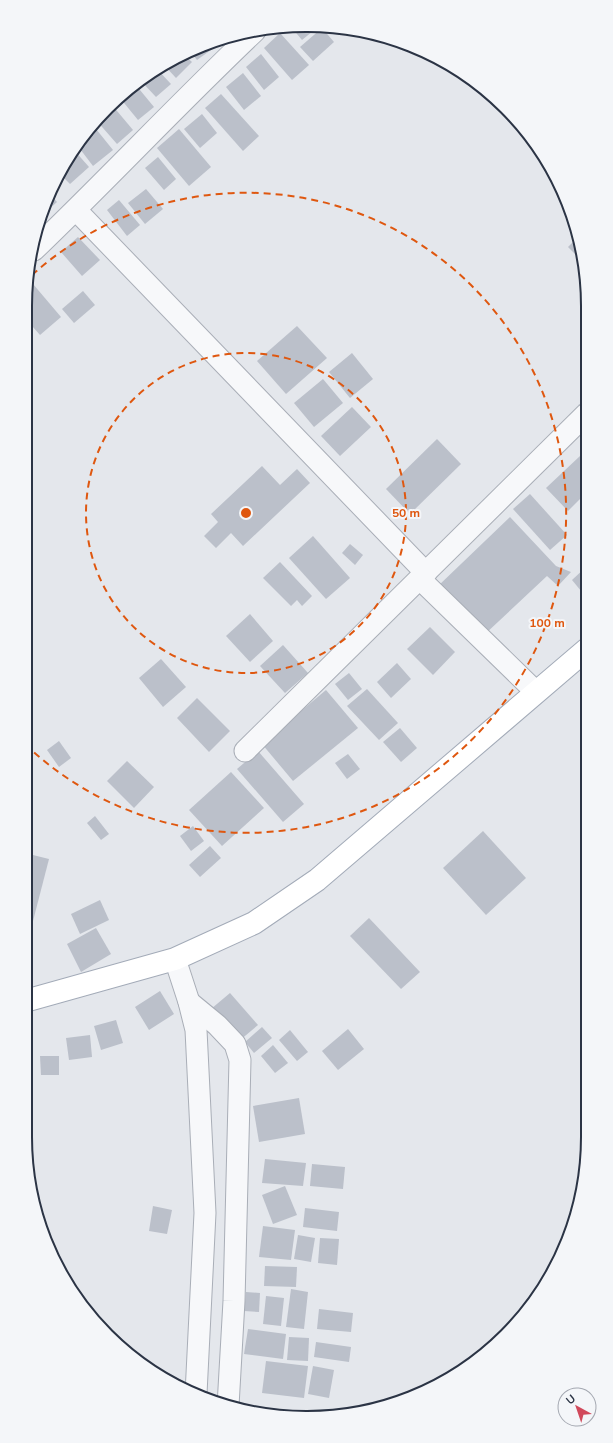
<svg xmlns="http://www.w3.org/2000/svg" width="613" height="1443" font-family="'Nunito Sans',sans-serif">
	<rect width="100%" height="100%" fill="#e4e7ec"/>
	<g fill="#bbc0ca">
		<path d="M295,26L318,27L302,40L292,28Z"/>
		<path d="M329,27H343L335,34Z"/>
		<path d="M322,28L334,42L313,61L300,47Z"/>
		<path d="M280,33L309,65L292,80L264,48Z"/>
		<path d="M212,43L215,47L197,60L190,51Z"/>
		<path d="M182,54H183L192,62L176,78L164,65Z"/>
		<path d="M261,54L279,77L264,90L246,67Z"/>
		<path d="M157,69L171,84L156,97L140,80Z"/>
		<path d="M243,73L261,96L244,110L226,87Z"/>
		<path d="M134,84H135L154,107L138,120L120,98Z"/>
		<path d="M221,94L259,136L243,151L205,108Z"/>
		<path d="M112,105L133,130L117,144L96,120Z"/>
		<path d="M202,114L217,133L200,148L184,129Z"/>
		<path d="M96,129L113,150L93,166L77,145L81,141Z"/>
		<path d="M179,129L211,167L189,186L157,148Z"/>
		<path d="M74,150L89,167L70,184L59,173L63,166Z"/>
		<path d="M158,157L176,179L164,190L145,168Z"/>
		<path d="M146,189L163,209L145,224L128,203Z"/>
		<path d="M50,194L57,202L40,217V216Z"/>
		<path d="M119,200L140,225L127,236L107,210Z"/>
		<path d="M78,237L100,260L82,276L61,252Z"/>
		<path d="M576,239L581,256L583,262L568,247Z"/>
		<path d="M33,284L61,317L40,335L25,318V307L28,289Z"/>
		<path d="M83,291L95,305L74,323L62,309Z"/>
		<path d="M25,326L32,335L25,340Z"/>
		<path d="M297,326L327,358L286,394L257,361Z"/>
		<path d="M352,353L373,379L350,398L329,372Z"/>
		<path d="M323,379L343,403L314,427L294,403Z"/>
		<path d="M352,407L371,427L340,456L321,436Z"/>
		<path d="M437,439L461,464L410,514L386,489Z"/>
		<path d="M580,456L586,462V493L568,511L546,488Z"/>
		<path d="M262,466L280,485L297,469L310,483L243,546L231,533L216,548L204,536L218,522L211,514Z"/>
		<path d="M530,494L567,535L550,550L513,509Z"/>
		<path d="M586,511V520L582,515Z"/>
		<path d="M510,517L556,566L571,572L558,586L547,576L484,635L437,587Z"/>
		<path d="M313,536L350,578L326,599L289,558Z"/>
		<path d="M350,544L363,555L355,565L342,553Z"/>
		<path d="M280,562L312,596L302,606L297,600L291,606L263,578Z"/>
		<path d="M586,567V597L572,580Z"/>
		<path d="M250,614L273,641L250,662L226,636Z"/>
		<path d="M430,627L455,652L433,675L407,649Z"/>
		<path d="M283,645L308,673L285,693L260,666Z"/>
		<path d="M161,659L186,687L163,707L139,678Z"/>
		<path d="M397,663L411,679L391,698L377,682Z"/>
		<path d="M349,673L362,689L348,700L335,684Z"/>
		<path d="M367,689L398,723L379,740L347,706Z"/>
		<path d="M326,690L358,728L293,781L262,744Z"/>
		<path d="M197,698L230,731L209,752L177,718Z"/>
		<path d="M25,720L30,727L25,731Z"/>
		<path d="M400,728L417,748L401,762L383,742Z"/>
		<path d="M59,741L71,758L59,767L47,750Z"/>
		<path d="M258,751L304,804L283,822L237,769Z"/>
		<path d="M348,754L360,769L347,779L335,763Z"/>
		<path d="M127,761L154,787L134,808L107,781Z"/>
		<path d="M231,772L264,808L222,846L189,810Z"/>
		<path d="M95,816L109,834L101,840L87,823Z"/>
		<path d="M193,826L204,841L191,851L180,836Z"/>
		<path d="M483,831L526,878L486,915L443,868Z"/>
		<path d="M210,846L221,858L200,877L189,865Z"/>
		<path d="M25,853L49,859L33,921L25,919Z"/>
		<path d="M100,900L109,920L80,934L71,914Z"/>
		<path d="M369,918L420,972L401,989L350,936Z"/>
		<path d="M96,928L111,954L81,972L67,944Z"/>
		<path d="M160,991L174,1014L149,1030L135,1007Z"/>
		<path d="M230,993L258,1025L239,1041L211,1009Z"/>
		<path d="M116,1020L123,1043L101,1050L94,1026Z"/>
		<path d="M262,1027L272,1038L254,1053L245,1042Z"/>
		<path d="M348,1029L364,1049L338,1070L322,1051Z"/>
		<path d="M290,1030L308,1052L297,1061L279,1040Z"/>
		<path d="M25,1032L31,1033L28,1045L25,1044Z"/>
		<path d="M90,1035L92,1057L69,1060L66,1038Z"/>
		<path d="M25,1045H28L29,1073H25Z"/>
		<path d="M273,1045L288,1063L275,1073L261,1056Z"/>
		<path d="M40,1056H59V1075H41Z"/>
		<path d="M299,1098L305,1134L259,1142L253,1106Z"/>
		<path d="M265,1159L306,1163L303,1186L262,1183Z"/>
		<path d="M312,1164L345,1167L343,1189L310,1186Z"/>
		<path d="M285,1186L297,1215L273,1224L262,1195Z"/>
		<path d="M153,1206L172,1210L167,1234L149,1231Z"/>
		<path d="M305,1208L339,1212L337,1231L303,1227Z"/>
		<path d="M263,1226L295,1230L291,1260L259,1257Z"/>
		<path d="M298,1235L315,1238L311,1262L294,1259Z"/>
		<path d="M320,1238L339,1239L337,1265L318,1263Z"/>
		<path d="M265,1266L297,1267L296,1287L264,1286Z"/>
		<path d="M291,1289L308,1292L304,1329L286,1327Z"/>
		<path d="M246,1292L260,1293L259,1312L244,1311Z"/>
		<path d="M266,1296L284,1298L281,1326L263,1324Z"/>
		<path d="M319,1309L353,1313L351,1332L317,1329Z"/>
		<path d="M248,1329L286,1334L283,1359L244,1354Z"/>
		<path d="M289,1337L309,1338L308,1361L287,1360Z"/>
		<path d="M316,1342L351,1347L349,1362L314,1357Z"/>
		<path d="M266,1361L308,1366L304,1398L262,1393Z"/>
		<path d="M313,1366L334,1370L329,1398L308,1394Z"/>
	</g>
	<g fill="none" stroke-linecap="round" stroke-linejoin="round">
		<g stroke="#a9aeb7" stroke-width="23">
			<g id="minor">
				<path d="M76,210L426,573"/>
				<path d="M34,250C109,178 180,102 255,31"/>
				<path d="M420,579L536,692"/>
				<path d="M245,751L586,414"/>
				<path d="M175,959L189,1002L196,1030L205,1213L196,1394"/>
				<path d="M189,1002L217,1025L235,1044L240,1060L234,1301L228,1406"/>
			</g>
		</g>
		<g stroke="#a3abb8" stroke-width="24">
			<path id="major" d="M25,1001L175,959L254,923L317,880L587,649"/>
		</g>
		<use href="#minor" stroke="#f7f8fa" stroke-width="21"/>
		<use href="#major" stroke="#fff" stroke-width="22"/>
	</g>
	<g fill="none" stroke="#df570f" stroke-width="2" stroke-dasharray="7 5">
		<circle cx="246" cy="513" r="160"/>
		<path d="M32 275A320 320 0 1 1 26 745"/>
	</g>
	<path d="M0 0H613V1443H0ZM306 32H307A274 274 0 0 1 581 306V1137A274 274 0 0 1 307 1411H306A274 274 0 0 1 32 1137V306A274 274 0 0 1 306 32Z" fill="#f4f6f9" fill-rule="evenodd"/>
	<path fill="none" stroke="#2b3445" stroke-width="2" d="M306 32H307A274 274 0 0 1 581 306V1137A274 274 0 0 1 307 1411H306A274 274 0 0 1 32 1137V306A274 274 0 0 1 306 32Z"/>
	<circle cx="246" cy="513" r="6" fill="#df570f" stroke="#f4f6f9" stroke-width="2"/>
	<g font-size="12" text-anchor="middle" font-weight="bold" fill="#df570f" stroke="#f4f6f9" stroke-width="4" stroke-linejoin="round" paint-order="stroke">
		<text x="406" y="517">50 m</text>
		<text x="547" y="627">100 m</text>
	</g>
	<g transform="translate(577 1407) rotate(320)"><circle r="19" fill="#f4f6f9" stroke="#a4a8b1"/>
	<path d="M0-3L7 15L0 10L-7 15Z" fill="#d1495b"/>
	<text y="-6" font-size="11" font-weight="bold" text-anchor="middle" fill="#2b3445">U</text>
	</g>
</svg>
